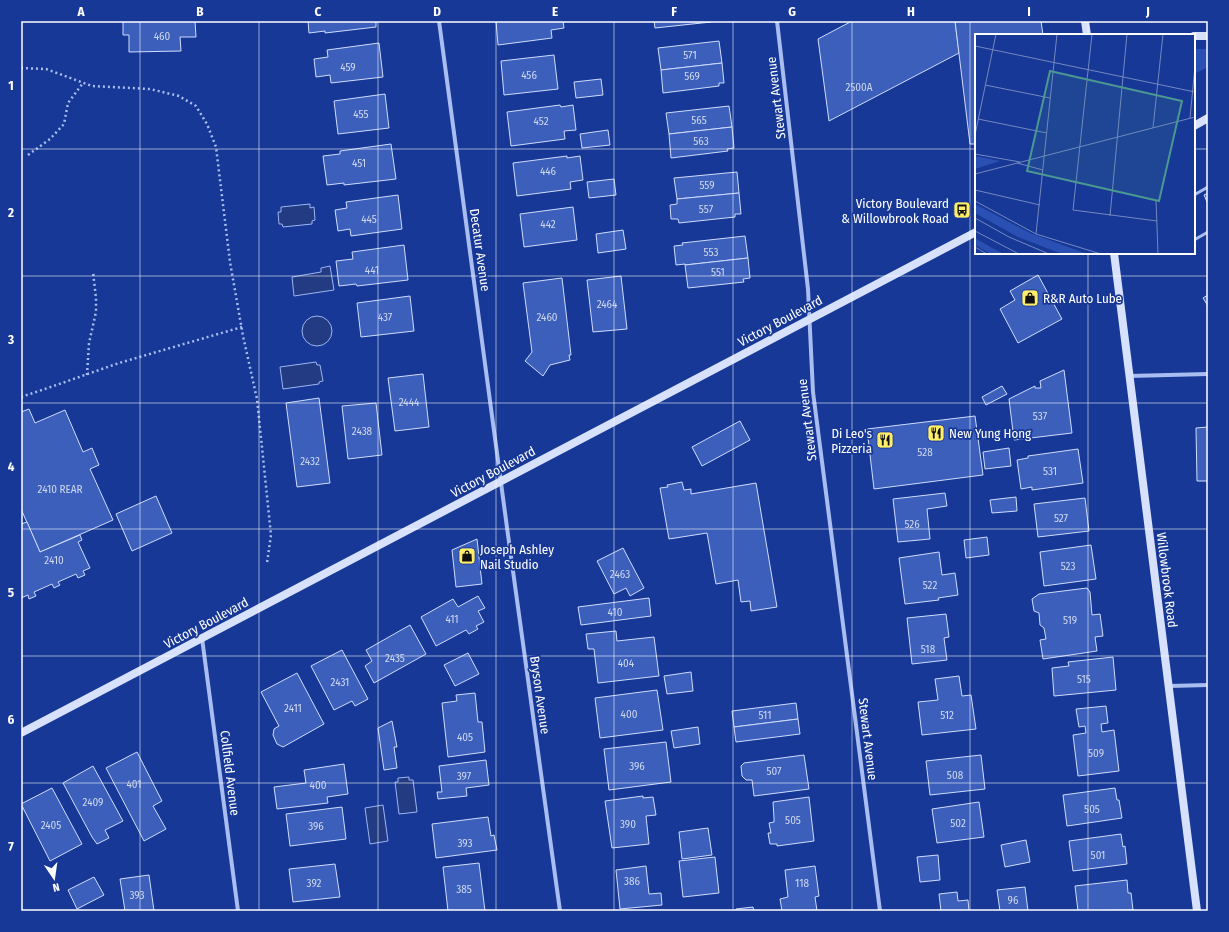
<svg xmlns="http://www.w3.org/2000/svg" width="1229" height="932" font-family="'Fira Sans Condensed',sans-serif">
	<rect width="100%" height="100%" fill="#173896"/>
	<path fill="#2b50b4" d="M1194,49H1208V67L1194,74Z"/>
	<g fill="#233b83" stroke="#9cb5f3">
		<path d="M310,204V208L314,207L315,220L312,221V224L283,227L282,224H279L278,212H281V207Z"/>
		<path d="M330,266L334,290L294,296L292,277L321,272V268Z"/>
		<circle cx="317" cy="331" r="15"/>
		<path d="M316,362L317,365H320L323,381L319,382V384L283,389L280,367Z"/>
		<path d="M409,777V780H413L417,812L399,814L395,782H398V778Z"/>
		<path d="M383,805L388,841L370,844L365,808Z"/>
	</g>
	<g fill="#3c5fbc" stroke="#d0dcfc">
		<path d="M123,21H195L196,37H180L181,51L129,52V35H123Z"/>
		<path d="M308,21H376V27L325,33V31L309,33Z"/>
		<path d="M496,21H563L564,28L551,30L552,38L498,45Z"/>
		<path d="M654,21H711V22L655,28Z"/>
		<path d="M852,21H955L959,53L829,121L818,39Z"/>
		<path d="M955,21H1041L1043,35H976V144H970Z"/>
		<path d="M719,41L722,63L661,70L658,48Z"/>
		<path d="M379,43L383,77L331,83L330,75L316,77L314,59L328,57L327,50Z"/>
		<path d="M554,55L558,89L504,95L501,61Z"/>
		<path d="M722,63L724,83H719V86L663,93L661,70Z"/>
		<path d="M601,79L603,95L576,98L574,82Z"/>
		<path d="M385,94L389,128L338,134L334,101Z"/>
		<path d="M560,105L561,107L573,105L576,130L564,131L565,139L511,146L507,112Z"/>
		<path d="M729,106L732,127L669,134L666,113Z"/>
		<path d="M732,127L734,148L727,149L728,151L671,158L669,134Z"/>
		<path d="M608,130L610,145L582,148L580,134Z"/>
		<path d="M391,144L396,179L344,185V183L327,185L323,156L340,154V151Z"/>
		<path d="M567,156V158L580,156L583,180L570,182L571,189L517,196L513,163Z"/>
		<path d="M737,172L739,193L677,199L674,178Z"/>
		<path d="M614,179L616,195L589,198L587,182Z"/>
		<path d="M739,193L741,214H735V217L679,223L678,219H671L670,205L677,204V199Z"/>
		<path d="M1208,193V204L1204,195Z"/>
		<path d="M398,195L402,229L351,236L350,229L338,231L335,210L347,208L346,202Z"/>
		<path d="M573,207L577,240L524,247L520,214Z"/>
		<path d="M623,230L626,249L598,253L596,234Z"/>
		<path d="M745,236L748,258L685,265V264L676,265L674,246L683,245L682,243Z"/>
		<path d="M404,245L408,280L357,286L356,284L339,286L336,261L353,259L352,252Z"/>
		<path d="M748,258L750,278L743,279L744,282L688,288L685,265Z"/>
		<path d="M1038,275L1062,319L1018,343L1000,309L1015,300L1010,291Z"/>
		<path d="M621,276L627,329L593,332L587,280Z"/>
		<path d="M562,278L571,355H569L570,360L550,365L543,376L525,361L532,352L523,283Z"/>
		<path d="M1208,295V306L1203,298Z"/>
		<path d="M410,296L414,331L361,337L357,303Z"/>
		<path d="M1064,370L1072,433L1014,440L1009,399L1035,386V388H1041L1040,381Z"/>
		<path d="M423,374L429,427L395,431L388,378Z"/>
		<path d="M1002,386L1007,394L986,405L982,397Z"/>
		<path d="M319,398L330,483L297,487L286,403Z"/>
		<path d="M376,403L382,455L348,459L342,406Z"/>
		<path d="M29,409L35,423L65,410L83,452L92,448L99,465L90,469L113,520L40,552L21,509V412Z"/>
		<path d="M975,416L983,475L874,489L867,429Z"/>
		<path d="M740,421L750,440L702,466L692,447Z"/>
		<path d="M1208,427V481H1197L1196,428Z"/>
		<path d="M1009,448L1011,466L985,469L983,452Z"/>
		<path d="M1078,449L1083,483L1032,490V487L1021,489L1017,460L1028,458V456Z"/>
		<path d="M682,482L684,490L691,489V494L756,483L777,607L751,611L750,601L741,602L738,580L716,584L707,533L669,539L660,488L668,487L667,485Z"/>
		<path d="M945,493L947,506L927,509L930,539L898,542L893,499Z"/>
		<path d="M156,496L172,533L132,551L116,514Z"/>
		<path d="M1016,497L1017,511L992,513L990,500Z"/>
		<path d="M1085,498L1089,531L1038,537L1034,504Z"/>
		<path d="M27,522L40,552L80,535L82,540L78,542L90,568L83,571L85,575L78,578L76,574L58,582L60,585L54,588L52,584L34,592L36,596L29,599L28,595L21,598V524Z"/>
		<path d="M987,537L989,555L966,558L964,540Z"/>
		<path d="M477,539L482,584L456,587L452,550Z"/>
		<path d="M1091,545L1096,579L1044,586L1040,552Z"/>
		<path d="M623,548L644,588L630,596L626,588L614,594L597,561Z"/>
		<path d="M939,552L942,575L955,573L958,595L938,598L939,600L905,604L899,558Z"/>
		<path d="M1087,588L1090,592L1092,615L1100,614L1103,636L1095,637L1097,651L1043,659L1040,640L1046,639L1044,628L1040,625L1039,613L1034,611L1032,599L1039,594Z"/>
		<path d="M478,596L485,608L478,611L484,622L476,626L478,629L469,634L466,630L436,646L421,617L453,599L458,607Z"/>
		<path d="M649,598L651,616L581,625L578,607Z"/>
		<path d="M946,614L949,637L944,638L947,660L912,664L907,618Z"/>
		<path d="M410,625L426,654L374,683L365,666L372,661L366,650Z"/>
		<path d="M616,631L617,641L654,637L659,676L598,683L594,649H588L586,634Z"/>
		<path d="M342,650L368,699L355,706L352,701L334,710L311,666Z"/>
		<path d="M468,653L479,674L455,686L444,665Z"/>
		<path d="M1113,657L1116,690L1054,696L1052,668L1069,666L1068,662Z"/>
		<path d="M691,672L693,691L667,694L664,676Z"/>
		<path d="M297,673L324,724L283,747L277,744L273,735L274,729L279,726L261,692Z"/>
		<path d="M959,676L962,696L971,695L976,729L922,735L918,702L938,700L935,679Z"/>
		<path d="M657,690L663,730L600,738L595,698Z"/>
		<path d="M475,693L478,722H482L485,752L448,757L442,703L457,701L456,695Z"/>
		<path d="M796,703L798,719L734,727L732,711Z"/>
		<path d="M1106,706L1108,723L1101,724L1102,732L1114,730L1119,771L1078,776L1073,735L1086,733L1085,726L1079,727L1076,709Z"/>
		<path d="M798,719L800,734L736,742L734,727Z"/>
		<path d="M392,721L397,747H394L397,768L384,770L378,728Z"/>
		<path d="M698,727L700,744L674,748L671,731Z"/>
		<path d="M666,742L671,782L609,790L604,749Z"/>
		<path d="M137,752L162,801L153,806L166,829L144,841L106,768Z"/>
		<path d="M804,755L809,789L754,796L752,780H746L742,776L741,766L744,763Z"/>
		<path d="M981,755L985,789L930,795L926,761Z"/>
		<path d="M486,760L489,785L466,788L467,796L438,799L437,792H442L439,766Z"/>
		<path d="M344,764L348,794L327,797L328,803L277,809L274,787L306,783L304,770Z"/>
		<path d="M93,766L123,821L105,830L109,838L97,844L92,837L63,783Z"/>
		<path d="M52,788L82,844L50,861L21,804Z"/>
		<path d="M1115,788L1117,800H1119L1122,818L1067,826L1063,795Z"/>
		<path d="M643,796V798L653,797L656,815L646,816L649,844L612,848L605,801Z"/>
		<path d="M809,797L814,841L777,846V844H770L768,833H771L769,823L774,822V818L773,802Z"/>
		<path d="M979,802L984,837L937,843L932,809Z"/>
		<path d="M342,807L346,839L290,846L286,814Z"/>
		<path d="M488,817L491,836L494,835L497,850L436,858L432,824Z"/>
		<path d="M708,828L712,855L682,859L679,832Z"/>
		<path d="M1121,834L1123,847L1125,846L1127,864L1073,871L1069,841Z"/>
		<path d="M1026,840L1030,862L1005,867L1001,845Z"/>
		<path d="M938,855L940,880L920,882L917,857Z"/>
		<path d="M715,857L719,893L683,897L679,861Z"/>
		<path d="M479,863L485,911H448L443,867Z"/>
		<path d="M335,864L340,897L293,902L289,869Z"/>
		<path d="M646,866L649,894L661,893L662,905L620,909L616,870Z"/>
		<path d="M815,866L819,896L815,897L817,911H782L780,899L788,897L785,870Z"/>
		<path d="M149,875L154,911H125L120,879Z"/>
		<path d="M94,877L104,895L77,909L68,890Z"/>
		<path d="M1127,880L1128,893H1131L1133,910L1078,911L1075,886Z"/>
		<path d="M1025,887L1028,911H1000L997,890Z"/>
		<path d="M957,892L958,901L968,900L969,911H941L939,894Z"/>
		<path d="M753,907L754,911H736V909Z"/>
	</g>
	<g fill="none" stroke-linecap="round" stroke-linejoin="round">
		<g stroke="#a9bdf1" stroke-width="2.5" stroke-dasharray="2 3" stroke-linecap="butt">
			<path d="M21,68L46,69L92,86L150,89L179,96L196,106L207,124L216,147L230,262L243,336L257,399L271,535L267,563"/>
			<path d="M28,155L50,139L64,124L68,103L83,83"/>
			<path d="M87,375L89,343L96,312V298L93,272"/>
			<path d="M21,397L45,389L119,363L242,327"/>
		</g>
		<g stroke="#a9bdf1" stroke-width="3">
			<path d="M1194,195L1208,187"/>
			<path d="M1194,240L1208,232"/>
		</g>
		<g stroke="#a9bdf1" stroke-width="4">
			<path d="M439,21L508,535L560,911"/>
			<path d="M777,21L808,289L813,392L880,911"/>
			<path d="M1129,376L1208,374"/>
			<path d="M202,638L238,911"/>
			<path d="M1169,686L1208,685"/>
		</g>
		<g stroke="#d7e1fb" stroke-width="8">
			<path d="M1085,21L1087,35"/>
			<path d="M1194,36H1208"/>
			<path d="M1194,126L1208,118"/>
			<path d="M1114,253L1197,911"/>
			<path d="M21,733L976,232"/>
		</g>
	</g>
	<path fill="none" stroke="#fff" stroke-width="1" stroke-opacity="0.55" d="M140,21V911M259,21V911M378,21V911M496,21V911M614,21V911M733,21V911M852,21V911M970,21V911M1088,21V35M21,149H976M1194,149H1208M1088,253V911M21,276H1208M21,403H1208M21,529H1208M21,656H1208M21,783H1208"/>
	<defs>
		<g id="bus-square" transform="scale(0.9)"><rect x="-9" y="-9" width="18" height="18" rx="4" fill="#ffee69" stroke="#173896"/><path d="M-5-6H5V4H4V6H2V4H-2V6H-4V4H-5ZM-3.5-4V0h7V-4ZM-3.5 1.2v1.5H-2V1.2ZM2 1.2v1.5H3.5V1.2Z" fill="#111"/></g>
		<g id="shop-square" transform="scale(0.9)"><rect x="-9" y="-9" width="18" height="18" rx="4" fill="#ffee69" stroke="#173896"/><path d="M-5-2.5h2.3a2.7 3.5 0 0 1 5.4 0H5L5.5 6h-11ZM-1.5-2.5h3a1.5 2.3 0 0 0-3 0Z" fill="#111"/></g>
		<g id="restaurant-square" transform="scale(0.9)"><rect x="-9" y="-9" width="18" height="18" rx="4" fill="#ffee69" stroke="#173896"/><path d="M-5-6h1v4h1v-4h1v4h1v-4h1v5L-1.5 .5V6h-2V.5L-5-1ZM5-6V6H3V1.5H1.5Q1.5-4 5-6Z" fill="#111"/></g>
	</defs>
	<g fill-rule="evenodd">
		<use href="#bus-square" x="962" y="210"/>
		<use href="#shop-square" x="1030" y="298"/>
		<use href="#restaurant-square" x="936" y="433"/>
		<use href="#restaurant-square" x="885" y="440"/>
		<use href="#shop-square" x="467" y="556"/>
	</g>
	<g text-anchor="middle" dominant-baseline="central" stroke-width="3.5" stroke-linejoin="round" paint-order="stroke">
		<g font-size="11" fill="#ced7ee">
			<text x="162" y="36">460</text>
			<text x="690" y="55">571</text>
			<text x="348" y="67">459</text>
			<text x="529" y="75">456</text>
			<text x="692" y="76">569</text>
			<text x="859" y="87">2500A</text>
			<text x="361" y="114">455</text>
			<text x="699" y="120">565</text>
			<text x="541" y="121">452</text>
			<text x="701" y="141">563</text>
			<text x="359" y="163">451</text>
			<text x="548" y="171">446</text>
			<text x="707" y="185">559</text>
			<text x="706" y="209">557</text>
			<text x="369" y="219">445</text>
			<text x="548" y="224">442</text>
			<text x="711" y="252">553</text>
			<text x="372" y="270">441</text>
			<text x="718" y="272">551</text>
			<text x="607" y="304">2464</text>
			<text x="385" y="317">437</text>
			<text x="547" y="317">2460</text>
			<text x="409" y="402">2444</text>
			<text x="1040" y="416">537</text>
			<text x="362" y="431">2438</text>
			<text x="925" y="452">528</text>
			<text x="310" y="461">2432</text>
			<text x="1050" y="471">531</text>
			<text x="60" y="489">2410 REAR</text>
			<text x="1061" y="518">527</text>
			<text x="912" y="524">526</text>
			<text x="54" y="560">2410</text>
			<text x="1068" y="566">523</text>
			<text x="620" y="574">2463</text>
			<text x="930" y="585">522</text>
			<text x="615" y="612">410</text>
			<text x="452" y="619">411</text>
			<text x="1070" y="620">519</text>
			<text x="928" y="649">518</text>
			<text x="395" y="658">2435</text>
			<text x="626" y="663">404</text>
			<text x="1084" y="679">515</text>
			<text x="340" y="682">2431</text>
			<text x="293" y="708">2411</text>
			<text x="629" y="714">400</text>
			<text x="765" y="715">511</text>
			<text x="947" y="715">512</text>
			<text x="465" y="737">405</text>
			<text x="1096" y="753">509</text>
			<text x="637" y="766">396</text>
			<text x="774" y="771">507</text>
			<text x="955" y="775">508</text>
			<text x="464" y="776">397</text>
			<text x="134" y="784">401</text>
			<text x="318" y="785">400</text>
			<text x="93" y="802">2409</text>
			<text x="1092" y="809">505</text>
			<text x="793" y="820">505</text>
			<text x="958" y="823">502</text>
			<text x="628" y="824">390</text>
			<text x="51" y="825">2405</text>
			<text x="316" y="826">396</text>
			<text x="465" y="843">393</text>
			<text x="1098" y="855">501</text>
			<text x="632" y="881">386</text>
			<text x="314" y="883">392</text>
			<text x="802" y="883">118</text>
			<text x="464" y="889">385</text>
			<text x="137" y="895">393</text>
			<text x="1013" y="900">96</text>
		</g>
		<g font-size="13" fill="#fff" stroke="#173896">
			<text transform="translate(776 98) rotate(-97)">Stewart Avenue</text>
			<text transform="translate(480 250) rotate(82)">Decatur Avenue</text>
			<text transform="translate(780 321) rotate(-28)">Victory Boulevard</text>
			<text transform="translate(807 420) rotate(-97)">Stewart Avenue</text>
			<text transform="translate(493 472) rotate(-28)">Victory Boulevard</text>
			<text transform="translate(1167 580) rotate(83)">Willowbrook Road</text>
			<text transform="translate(206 623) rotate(-28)">Victory Boulevard</text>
			<text transform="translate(540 695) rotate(82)">Bryson Avenue</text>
			<text transform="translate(868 739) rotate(83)">Stewart Avenue</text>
			<text transform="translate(230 773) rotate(83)">Collfield Avenue</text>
		</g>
		<g font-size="13" fill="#fff" stroke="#173896" text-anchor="start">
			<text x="949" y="203" text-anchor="end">Victory Boulevard<tspan x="949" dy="15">&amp; Willowbrook Road</tspan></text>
			<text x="1043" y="298">R&amp;R Auto Lube</text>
			<text x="872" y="433" text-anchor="end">Di Leo's<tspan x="872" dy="15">Pizzeria</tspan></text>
			<text x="949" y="433">New Yung Hong</text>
			<text x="480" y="549">Joseph Ashley<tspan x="480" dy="15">Nail Studio</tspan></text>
		</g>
	</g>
	<g transform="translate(975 34)">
		<rect width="220" height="220" fill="#173896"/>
		<path d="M0,122L25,127L0,135ZM0,170L55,199L112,220H87L43,203L0,179ZM0,204L19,215L29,220H16L0,211Z" fill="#2b50b4"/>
		<path fill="none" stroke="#7488c0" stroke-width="1" d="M117,0L98,176L182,187M0,12L220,58M10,51L75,64M215,84L220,32M3,85L72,99M178,94L188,0M0,101L21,0M0,120L45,128M42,129L68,136M0,140L220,83M220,144V172M0,156L65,171M181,166L183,220M0,167L61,200L126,220M135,182L152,0M0,184L34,203L74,220M0,197L44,220M61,200L82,0M0,213L12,220"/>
		<path fill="#4b9892" fill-opacity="0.15" stroke="#4b9892" stroke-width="2" d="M75,37L207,67L184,167L52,137Z"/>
		<rect width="220" height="220" fill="none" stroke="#fff" stroke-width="2"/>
	</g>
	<rect width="1229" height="932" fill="none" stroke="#173896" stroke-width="44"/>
	<g transform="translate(54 878) rotate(167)" stroke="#173896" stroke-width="3" paint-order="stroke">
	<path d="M0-3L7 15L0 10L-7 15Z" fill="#ffffff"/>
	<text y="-6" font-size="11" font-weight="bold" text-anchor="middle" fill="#ffffff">N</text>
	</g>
	<rect x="22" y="22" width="1185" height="888" fill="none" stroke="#fff" stroke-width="1.5"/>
	<g font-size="13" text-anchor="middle" font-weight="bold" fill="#fff">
		<text x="81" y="16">A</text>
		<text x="200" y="16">B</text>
		<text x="318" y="16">C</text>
		<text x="437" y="16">D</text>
		<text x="555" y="16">E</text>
		<text x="674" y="16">F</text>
		<text x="792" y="16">G</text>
		<text x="911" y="16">H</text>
		<text x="1029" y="16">I</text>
		<text x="1148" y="16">J</text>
		<text x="11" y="90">1</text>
		<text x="11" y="217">2</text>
		<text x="11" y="344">3</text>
		<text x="11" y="471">4</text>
		<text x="11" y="597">5</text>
		<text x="11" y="724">6</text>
		<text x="11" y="851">7</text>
	</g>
</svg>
